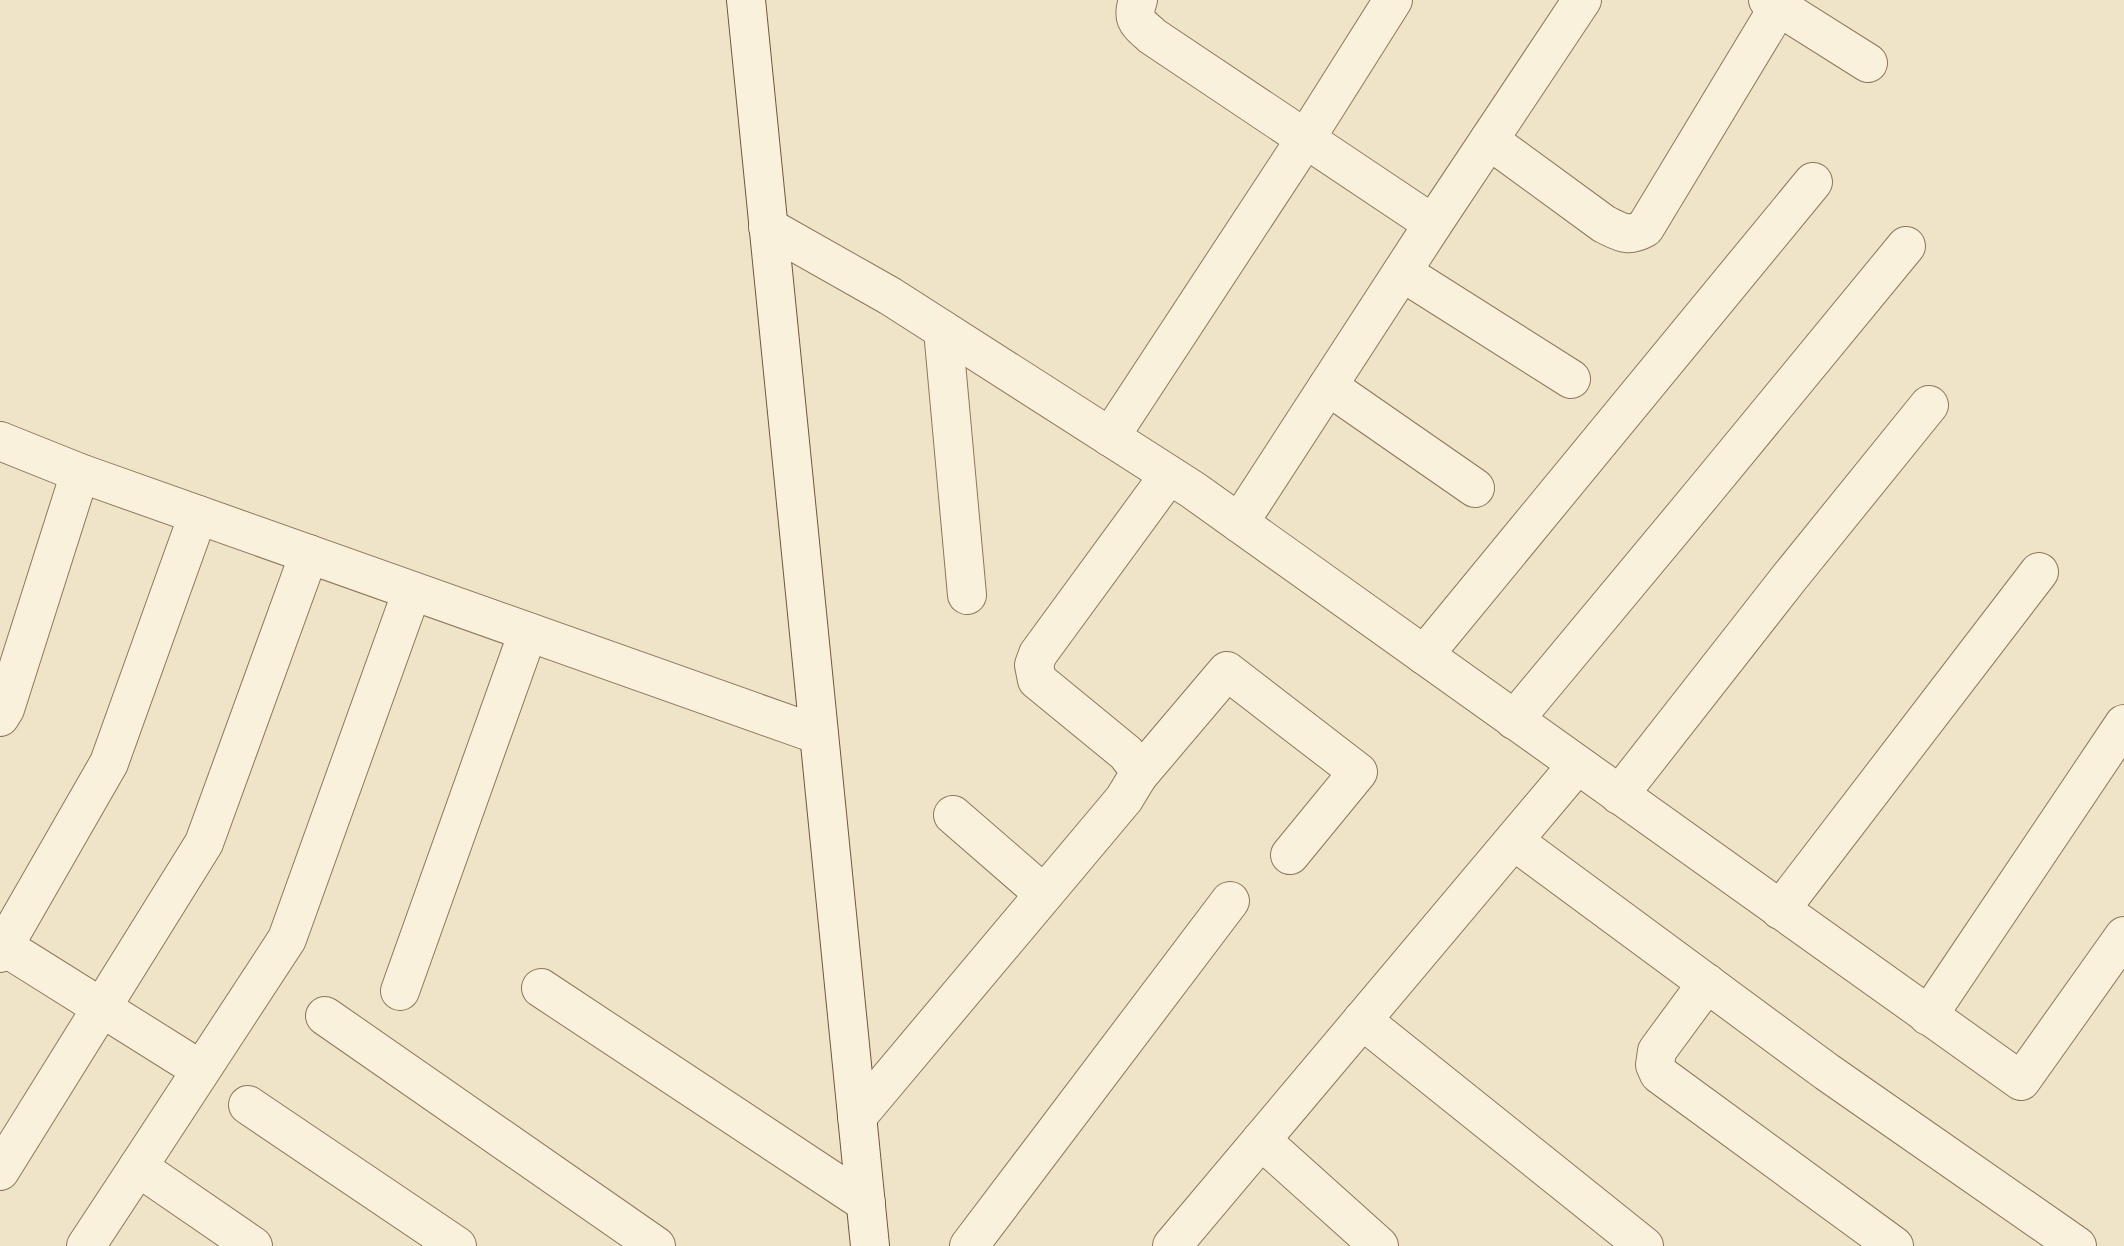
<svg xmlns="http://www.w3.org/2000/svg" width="2124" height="1246" font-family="'PT Serif',serif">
	<rect width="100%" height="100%" fill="#f0e4c8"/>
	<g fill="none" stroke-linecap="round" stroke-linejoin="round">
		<g stroke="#8d765c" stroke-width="40">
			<g id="street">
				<path d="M1138,0C1131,20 1138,23 1152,36L1433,224"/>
				<path d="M1768,0L1868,63"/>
				<path d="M1489,140L1604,224C1621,232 1627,238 1645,228L1779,6"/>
				<path d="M768,227L890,296L1193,490L2021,1081L2124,936"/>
				<path d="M1402,272L1571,379"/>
				<path d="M943,330L967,595"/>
				<path d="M1328,386L1475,488"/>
				<path d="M1110,437L1306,138L1393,0"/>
				<path d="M0,441L80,473L819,735"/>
				<path d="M1239,523L1433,224L1582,0"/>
				<path d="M1424,655L1813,182"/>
				<path d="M0,717L5,709L80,473"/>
				<path d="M1514,720L1702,494L1906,246"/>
				<path d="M1138,776L1227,671L1358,772L1290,855"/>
				<path d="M1619,795L1789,578L1929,405"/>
				<path d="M953,815L1044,894"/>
				<path d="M1514,841L1827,1072L2077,1246"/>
				<path d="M1780,910L2039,572"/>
				<path d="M0,944L201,1070"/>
				<path d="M0,953L109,763L198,515"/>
				<path d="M1707,983L1657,1051L1655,1065L1659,1074L1894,1246"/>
				<path d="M541,988L866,1203"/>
				<path d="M400,991L528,632"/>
				<path d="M325,1016L656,1246"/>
				<path d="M1928,1016L2124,724"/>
				<path d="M1362,1020L1644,1246"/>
				<path d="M248,1105L457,1246"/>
				<path d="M857,1117L1124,799L1138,776L1136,766L1126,753L1037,680L1034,665L1038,654L1169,475"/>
				<path d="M1261,1140L1379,1246"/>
				<path d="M0,1171L204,843L309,554"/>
				<path d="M86,1246L138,1167"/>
				<path d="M253,1246L138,1167L287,939L412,591"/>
				<path d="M969,1246L1230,901"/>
				<path d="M1172,1246L1577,765"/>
			</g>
		</g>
		<g stroke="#6f573f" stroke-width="40">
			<path id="secondary" d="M746,0L870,1246"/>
		</g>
		<use href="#street" stroke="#faf1dc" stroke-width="38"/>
		<use href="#secondary" stroke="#faf1dc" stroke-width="38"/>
	</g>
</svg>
